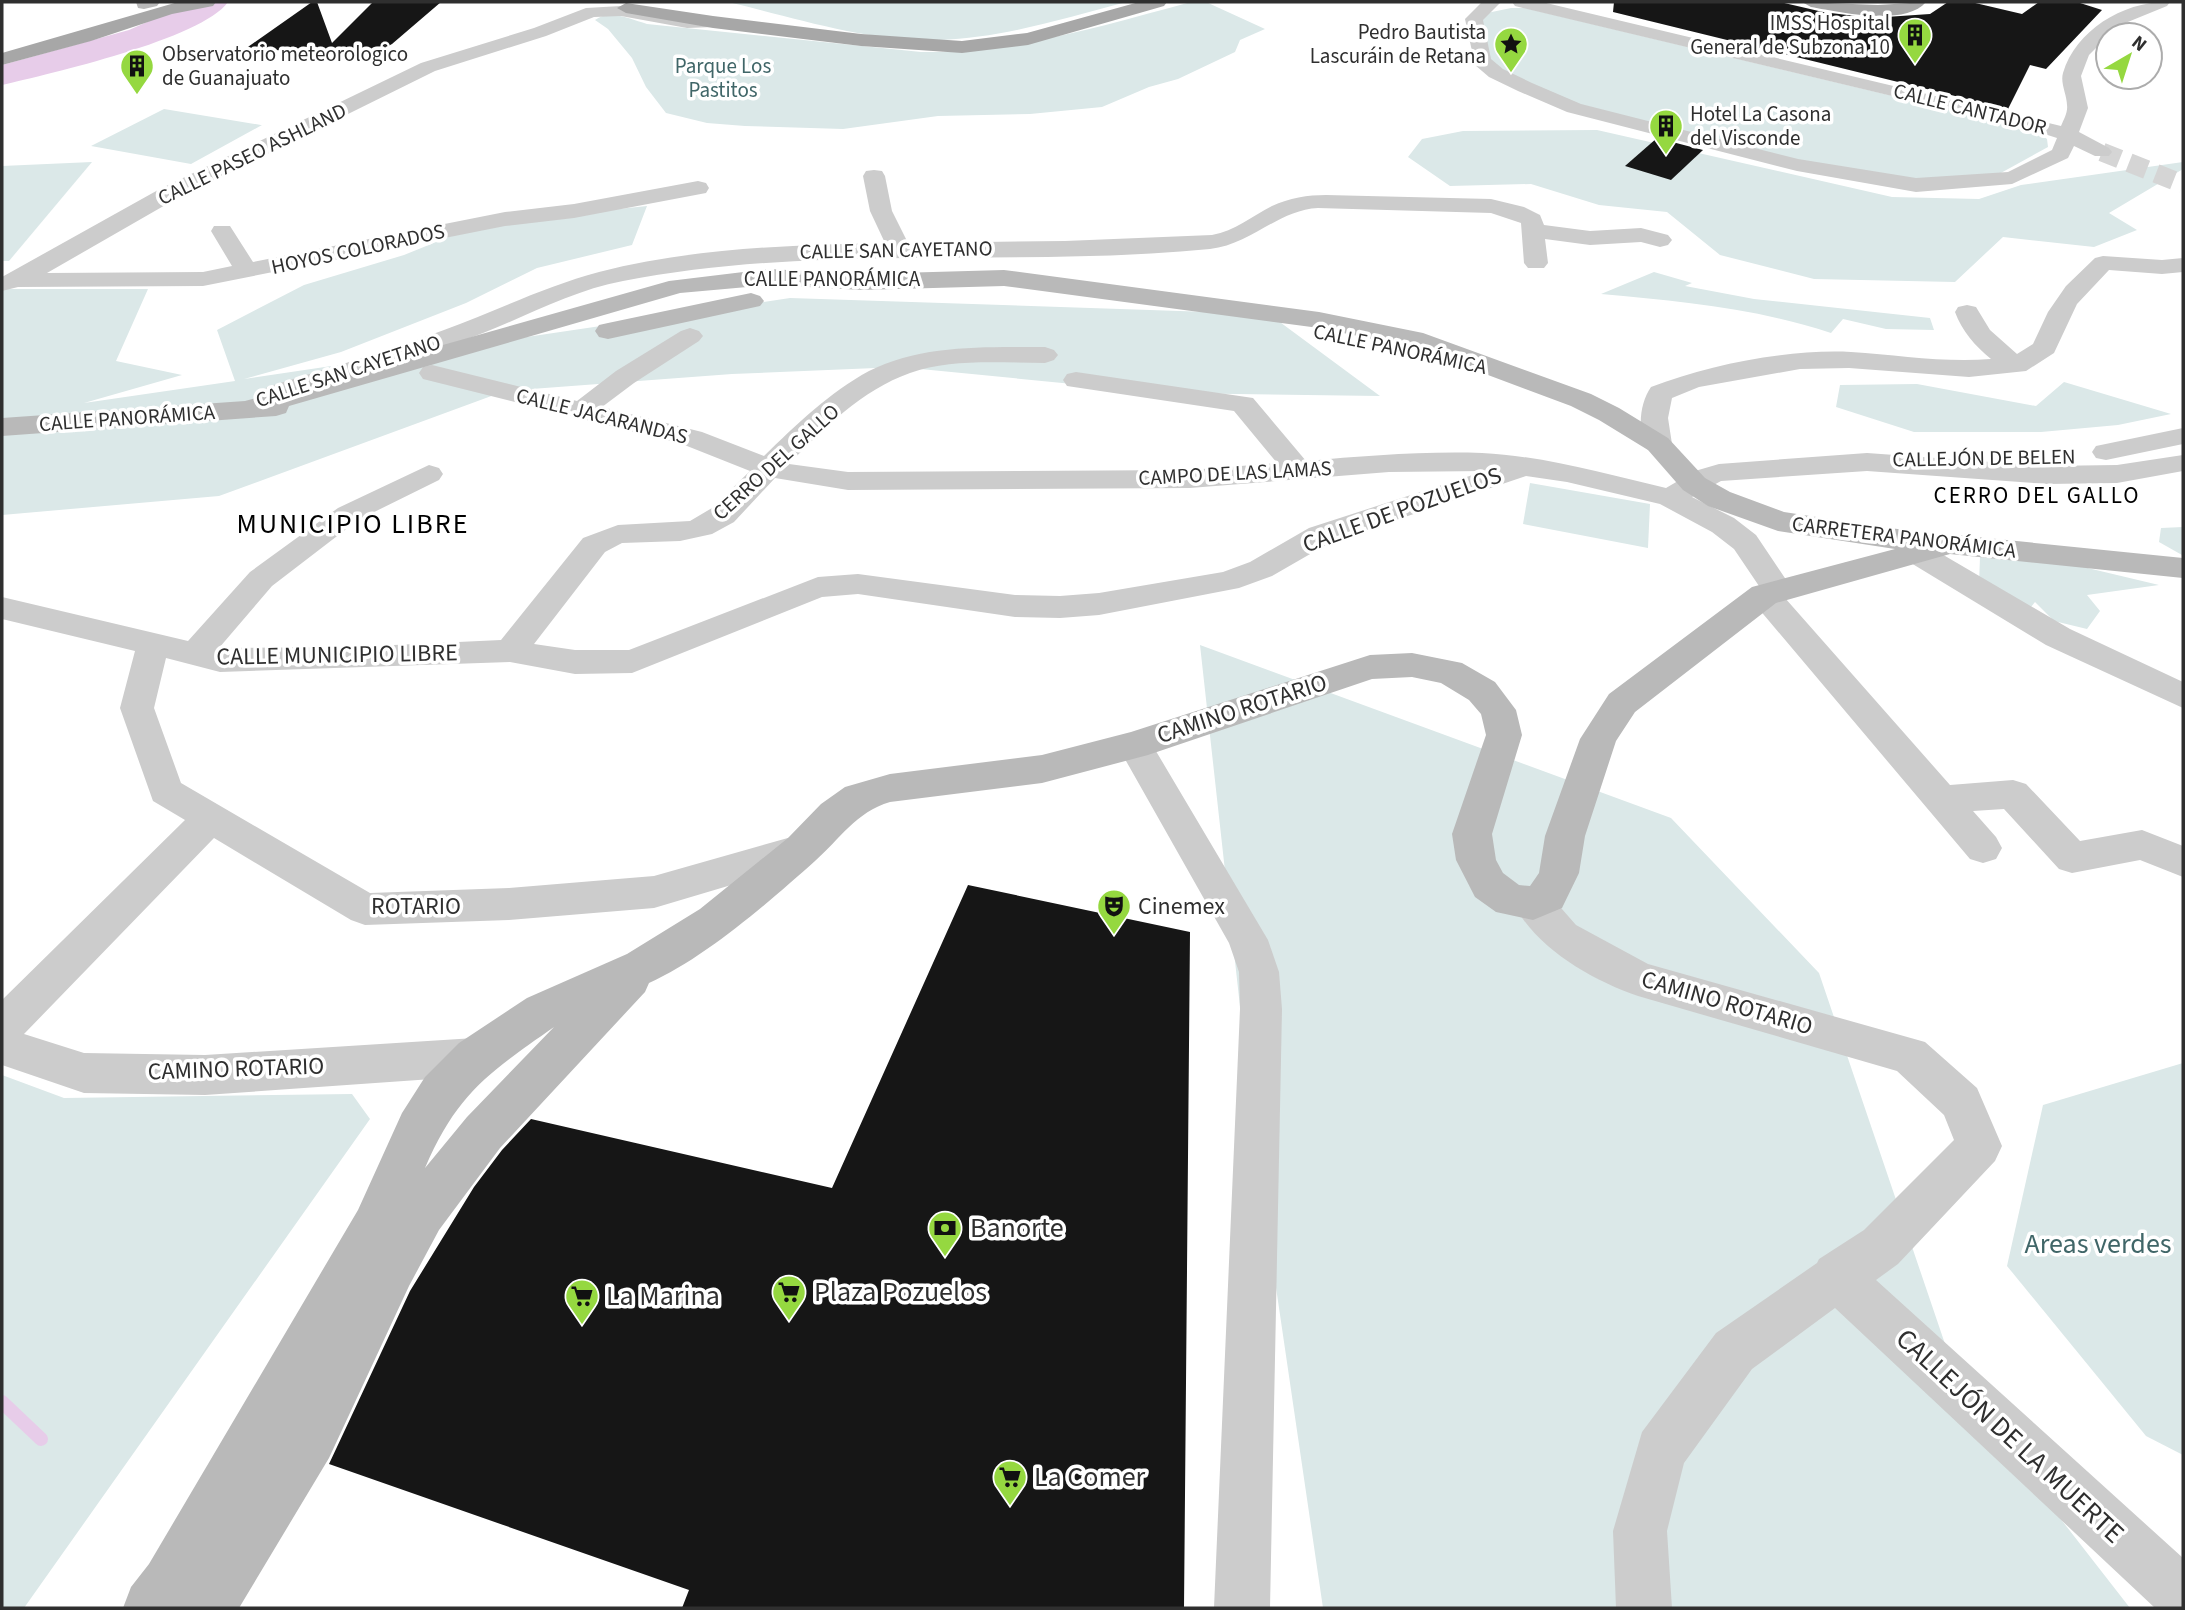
<svg xmlns="http://www.w3.org/2000/svg" width="2185" height="1610" font-family="'Source Sans 3',sans-serif">
	<rect width="100%" height="100%" fill="#fff"/>
	<g fill="#dbe8e8">
		<path d="M728,2H1127C1065,18 1003,38 939,40C868,42 796,18 728,2Z"/>
		<path d="M1191,2H1206L1265,29L1240,40L1235,52L1178,79L1149,87L1102,107L1030,114L938,116L843,129L745,126L707,123L666,113L646,87L632,58L608,29L595,20C610,9 630,19 647,24L921,52C1014,53 1102,26 1191,2Z"/>
		<path d="M1511,8H1525L2035,130L2047,139L2048,147L1999,174L1916,181L1859,175L1588,109L1491,65L1480,20L1487,13Z"/>
		<path d="M164,109L261,125H262L191,164L91,146Z"/>
		<path d="M1597,130L1892,197L1979,199L2021,185L2183,162V169L2109,213L2137,230L2094,247L2003,237L1955,282L1814,279L1720,255L1667,212L1599,205L1531,184L1450,186L1408,157L1422,139L1463,131Z"/>
		<path d="M92,162L9,261H2V166Z"/>
		<path d="M647,206L632,245L537,268L466,303L341,352L244,379L790,298L1269,314L1380,396L1165,393L900,367L732,374L505,391L219,496L2,515V289H148L116,361L182,375L84,403L235,381L217,330L304,285L404,255L483,223Z"/>
		<path d="M1654,272L1692,283L1685,286L1754,299L1930,318L1934,330L1886,329L1843,319L1831,333C1756,308 1678,301 1601,294Z"/>
		<path d="M2064,382L2171,414L2118,425L2041,432H1914L1836,407L1840,385L1917,384L2036,406Z"/>
		<path d="M1530,483L1650,504L1648,548L1523,524Z"/>
		<path d="M2183,527V555H2182L2159,542L2161,528Z"/>
		<path d="M1980,557L2075,565L2159,585L2087,595L2100,611L2087,629L2054,621L2035,602L2027,612L1979,584Z"/>
		<path d="M1200,645L1671,818L1819,973L1961,1391L2130,1608H1323L1256,1151Z"/>
		<path d="M2183,1063V1455L2146,1436L2007,1266L2043,1105Z"/>
		<path d="M2,1075L64,1098L352,1094L370,1119L24,1608H2Z"/>
	</g>
	<g fill="none" stroke-linecap="round" stroke-linejoin="round">
		<path stroke="#e7cce9" stroke-width="14" d="M2,1402L41,1439"/>
		<path fill="#e7cce9" fill-rule="evenodd" d="M192,2H228C202,39 49,74 2,85V65L129,30Z"/>
	</g>
	<g fill="#161616">
		<path d="M312,2H317L332,43L373,2H441L392,44L374,54L245,49Z"/>
		<path d="M1614,2H1780L1823,12L1871,18L1930,14L1948,2H1971L2022,14L2039,2H2077L2102,10L2046,69L2030,65L2008,109L1613,12Z"/>
		<path d="M1657,138L1703,150L1671,180L1625,166Z"/>
		<path d="M968,885L1190,932L1184,1608H682L689,1590L329,1464L410,1291L474,1187L502,1150L531,1119L832,1188Z"/>
	</g>
	<g fill="none" stroke-linecap="round" stroke-linejoin="round">
		<path stroke="#d5d5d5" stroke-width="19" stroke-dasharray="19 10" stroke-linecap="butt" d="M2102,152L2183,184"/>
		<g fill="#ccc" fill-rule="evenodd">
			<path d="M1482,2H1501L1483,20L1491,59L1503,69L1532,83L1581,104L1798,159L1916,178L2008,172L2052,150L2057,138L2026,128L1515,6L1512,2H1542L2061,126C2064,119 2068,112 2067,105C2067,95 2060,83 2063,73C2076,29 2126,0 2170,2L2167,6L2118,26L2089,55L2081,76L2088,108L2079,132L2109,148L2112,152L2109,156H2095L2074,146L2068,158L2012,184L1916,192L1797,171L1567,112L1518,91L1489,77L1475,65L1465,19Z"/>
			<path d="M621,6L687,18L713,17L722,22L713,27L687,28L621,16L594,17L546,36L435,71L174,200L47,273L203,272L232,266L211,231L214,226H230L253,262L505,212L574,204L698,181L706,183L709,188L706,193L574,218L505,226L203,286L18,287L2,291V277L158,190L421,63L534,28L586,8Z"/>
			<path d="M874,170L882,171L885,176L892,211L908,243L1065,241L1212,235C1235,231 1252,216 1272,206C1289,198 1308,195 1326,195L1491,199L1524,207L1540,215L1544,225L1590,231L1641,228L1668,235L1672,240L1668,245L1660,247L1641,242L1590,245L1545,239L1548,263L1544,268H1528L1524,263L1521,223L1491,213L1318,208C1278,210 1250,245 1210,249C1015,268 817,243 623,281C574,290 529,315 483,333C418,358 352,378 285,399L276,401L267,399L263,393L267,387C326,369 386,352 444,330C496,311 546,286 599,272C691,248 791,245 885,243L870,211L863,176L866,171Z"/>
			<path d="M2103,256L2162,260L2183,258V272L2162,274L2109,270L2077,304L2054,353L2026,371L1969,377L1849,368L1800,369L1699,387L1672,398L1668,418L1672,444L1668,450L1658,452L1648,450C1637,433 1639,404 1651,387C1710,364 1788,349 1851,352C1898,355 1945,363 1991,359C1975,346 1962,331 1955,312L1958,307L1967,305L1976,307L1990,330L2017,354L2033,344L2048,312L2066,286L2095,258Z"/>
			<path d="M690,328L699,331L703,336L699,341L634,383L602,407L702,432L764,456C796,425 830,392 869,371C922,344 987,347 1045,347L1054,350L1058,355L1054,360L1045,363C1002,363 951,358 910,373C862,390 823,429 789,464L848,472L1190,470L1277,463L1234,411L1067,386L1063,380L1067,374L1076,372L1253,398L1306,461C1364,456 1423,451 1482,453C1544,456 1606,474 1666,488L1695,471L1719,464L1867,453L2047,466L2117,465L2183,455V471L2117,483L2047,484L1867,471L1721,481L1692,497L1734,518L1756,535L1793,590L1785,598L1950,785L2013,780L2026,784L2080,841L2142,830L2183,846V877L2140,860L2072,873L2059,869L2004,809L1973,811L1996,837L2002,848L1996,859L1983,863L1970,859L1753,602L1748,595L1753,588L1759,586L1734,549L1712,532L1660,504L1567,482L1526,476L1331,542L1272,576L1239,588L1099,615L1060,618L1015,617L858,594L822,597L632,673L575,674L510,662L220,672L166,658L154,708L181,783L370,893L509,888L654,876L802,834L815,838L821,849L815,860L654,908L509,920L365,925L351,920L214,838L24,1034L84,1053L205,1055L475,1038L490,1043L496,1057L490,1071L475,1076L205,1095L84,1093L2,1065V1000L185,820L153,801L120,708L135,651L2,619V597L188,641L250,572L338,508L429,465L439,468L443,474L439,480L358,520L272,586L219,648L351,647L501,640L583,538L618,525L690,521L712,508L750,471L682,444L423,379L419,373L423,367L432,365L577,401L616,371L681,331ZM1485,471L1309,528L1250,562L1223,572L1099,593L1060,596L1015,595L858,574L818,577L629,650H575L534,644L605,552L622,543L680,541L712,534L734,522L775,478L848,490L1190,488L1389,472Z"/>
			<path d="M2183,428V444L2106,460L2096,458L2092,452L2096,446Z"/>
			<path d="M1917,543L1928,546L2070,629L2183,682V708L2046,645L1906,560L1902,553L1906,546Z"/>
			<path d="M1135,732L1147,736L1268,940L1279,972L1282,1009L1270,1608H1214L1240,1009L1239,972L1229,943L1117,745L1123,736Z"/>
			<path d="M1533,887L1547,892L1576,925L1648,964L1925,1042L1977,1088L2002,1146L1995,1161L1898,1264L1876,1280L2183,1558V1608H2155L1835,1308L1752,1369L1684,1463L1667,1531L1672,1608H1616L1613,1531L1642,1432L1716,1333L1817,1263L1819,1259L1864,1230L1954,1140L1944,1115L1897,1071L1638,996C1591,980 1536,948 1513,903L1519,892Z"/>
		</g>
		<g fill="#b9b9b9" fill-rule="evenodd">
			<path d="M136,2H160L157,6L144,9L138,8Z"/>
			<path d="M769,269L862,274L1004,270L1319,312L1423,333L1591,394L1619,408L1668,438L1705,478L1730,492L1784,512L1888,528L2183,558V578L1950,554L1776,603L1635,712L1616,741L1585,836L1579,873L1562,908L1533,920L1496,912L1475,897L1456,860L1452,834L1486,735L1481,714L1469,700L1441,683L1412,677L1372,679L1148,755L1042,783L890,802C856,812 840,839 815,861C769,902 705,958 649,983L645,992L500,1148L439,1230L409,1286L329,1458L239,1608H123L131,1587L149,1564L358,1210L402,1113L425,1077L459,1043L527,998L627,954L700,909L788,838L821,804L845,787L890,774L1042,755L1131,732L1370,655L1412,653L1462,663L1495,682L1516,710L1522,735L1492,834L1496,860L1503,873L1519,885L1530,886L1539,873L1545,836L1580,739L1609,694L1752,587L1895,549L1778,531L1708,506L1683,490L1648,450L1599,420L1571,406L1416,348L1319,328L1004,286L862,290L769,285L680,293L289,406L286,413L276,416L2,436V418L245,401L669,281ZM554,1027L467,1117L425,1168C457,1093 490,1072 554,1027Z"/>
			<path d="M751,293L760,296L764,301L760,306L608,339L599,337L595,331L599,325L608,323Z"/>
		</g>
		<g fill="#a7a7a7" fill-rule="evenodd">
			<path d="M178,2H216L213,6L172,14L91,41L2,65V53Z"/>
			<path d="M1139,2H1167L1164,6L1028,45L962,53L861,46L713,28L626,13L617,8L626,3L713,16L861,34L962,41L1027,33Z"/>
			<path d="M1802,2L1878,5L1926,2C1905,27 1839,12 1811,7Z"/>
		</g>
	</g>
	<defs>
		<g id="building-pin" transform="scale(1.75)"><path d="M0 17L-7.5 6A9.5 9.5 0 1 1 7.5 6Z" fill="#95d840" stroke="#fff"/><path d="M-4-6H4V6H1V3H-1V6H-4ZM-2.5-4.3h1.7v1.8h-1.7ZM.8-4.3h1.7v1.8H.8ZM-2.5-1h1.7V.8h-1.7ZM.8-1h1.7V.8H.8Z" fill="#111"/></g>
		<g id="sight-pin" transform="scale(1.75)"><path d="M0 17L-7.5 6A9.5 9.5 0 1 1 7.5 6Z" fill="#95d840" stroke="#fff"/><path d="M0-6L1.8-2.2L6-1.7L2.9 1.2L3.7 5.4L0 3.3L-3.7 5.4L-2.9 1.2L-6-1.7L-1.8-2.2Z" fill="#111"/></g>
		<g id="theatre-pin" transform="scale(1.75)"><path d="M0 17L-7.5 6A9.5 9.5 0 1 1 7.5 6Z" fill="#95d840" stroke="#fff"/><path d="M-5-5.5Q0-4 5-5.5V0Q5 5 0 6Q-5 5-5 0ZM-3.3-2.5H-1v1.5H-3.3ZM1-2.5H3.3v1.5H1ZM-2.8 1Q0 5.5 2.8 1Z" fill="#111"/></g>
		<g id="bank-pin" transform="scale(1.75)"><path d="M0 17L-7.5 6A9.5 9.5 0 1 1 7.5 6Z" fill="#95d840" stroke="#fff"/><path d="M-6-4H6V4H-6ZM0-2.3a2.3 2.3 0 1 0 0 4.6a2.3 2.3 0 1 0 0-4.6Z" fill="#111"/></g>
		<g id="supermarket-pin" transform="scale(1.75)"><path d="M0 17L-7.5 6A9.5 9.5 0 1 1 7.5 6Z" fill="#95d840" stroke="#fff"/><path d="M-6-5.5h2.5l.6 2H6L4.5 2H-2.5L-4.4-4H-6ZM-1.5 3.2a1.3 1.3 0 1 0 .1 0ZM3 3.2a1.3 1.3 0 1 0 .1 0Z" fill="#111"/></g>
	</defs>
	<g fill-rule="evenodd">
		<use href="#building-pin" x="1915" y="35"/>
		<use href="#sight-pin" x="1511" y="44"/>
		<use href="#building-pin" x="137" y="66"/>
		<use href="#building-pin" x="1666" y="126"/>
		<use href="#theatre-pin" x="1114" y="906"/>
		<use href="#bank-pin" x="945" y="1228"/>
		<use href="#supermarket-pin" x="789" y="1292"/>
		<use href="#supermarket-pin" x="582" y="1296"/>
		<use href="#supermarket-pin" x="1010" y="1477"/>
	</g>
	<g text-anchor="middle" dominant-baseline="central" stroke-width="7" stroke-linejoin="round" paint-order="stroke">
		<g font-size="21" fill="#2f2f2f" stroke="#fff" text-anchor="end">
			<text x="1890" y="23">IMSS Hospital<tspan x="1890" dy="24">General de Subzona 10</tspan></text>
			<text x="1486" y="32">Pedro Bautista<tspan x="1486" dy="24">Lascuráin de Retana</tspan></text>
			<text x="162" y="54" text-anchor="start">Observatorio meteorologico<tspan x="162" dy="24">de Guanajuato</tspan></text>
			<text x="1690" y="114" text-anchor="start">Hotel La Casona<tspan x="1690" dy="24">del Visconde</tspan></text>
		</g>
		<g font-size="21" fill="#406668" stroke="#fff">
			<text x="723" y="66">Parque Los<tspan x="723" dy="24">Pastitos</tspan></text>
		</g>
		<g font-size="21" fill="#2f2f2f" stroke="#fff">
			<text transform="translate(1970 109) rotate(14)">CALLE CANTADOR</text>
			<text transform="translate(252 154) rotate(-26)">CALLE PASEO ASHLAND</text>
			<text transform="translate(358 249) rotate(-12)">HOYOS COLORADOS</text>
			<text transform="translate(896 250) rotate(-1)">CALLE SAN CAYETANO</text>
			<text x="832" y="279">CALLE PANORÁMICA</text>
			<text transform="translate(1400 349) rotate(12)">CALLE PANORÁMICA</text>
			<text transform="translate(348 371) rotate(-18)">CALLE SAN CAYETANO</text>
			<text transform="translate(602 416) rotate(14)">CALLE JACARANDAS</text>
			<text transform="translate(127 418) rotate(-4)">CALLE PANORÁMICA</text>
			<text transform="translate(1984 458) rotate(-1)">CALLEJÓN DE BELEN</text>
			<text transform="translate(776 462) rotate(-42)">CERRO DEL GALLO</text>
			<text transform="translate(1235 473) rotate(-3)">CAMPO DE LAS LAMAS</text>
			<text transform="translate(1904 537) rotate(7)">CARRETERA PANORÁMICA</text>
		</g>
		<g font-size="23" letter-spacing="2" fill="#000" stroke="#fff">
			<text x="2037" y="495">CERRO DEL GALLO</text>
		</g>
		<g font-size="24" fill="#2f2f2f" stroke="#fff">
			<text transform="translate(1402 510) rotate(-20)">CALLE DE POZUELOS</text>
			<text transform="translate(337 655) rotate(-1)">CALLE MUNICIPIO LIBRE</text>
			<text transform="translate(1242 709) rotate(-18)">CAMINO ROTARIO</text>
			<text x="416" y="906">ROTARIO</text>
			<text transform="translate(1727 1003) rotate(16)">CAMINO ROTARIO</text>
			<text transform="translate(236 1069) rotate(-2)">CAMINO ROTARIO</text>
		</g>
		<g font-size="24" fill="#2f2f2f" stroke="#fff" text-anchor="start">
			<text x="1138" y="906">Cinemex</text>
		</g>
		<g font-size="28" letter-spacing="2" fill="#000" stroke="#fff">
			<text x="353" y="524">MUNICIPIO LIBRE</text>
		</g>
		<g font-size="28" fill="#2f2f2f" stroke="#fff" text-anchor="start">
			<text x="970" y="1228">Banorte</text>
			<text x="814" y="1292">Plaza Pozuelos</text>
			<text x="606" y="1296">La Marina</text>
			<text x="1034" y="1477">La Comer</text>
		</g>
		<g font-size="28" fill="#406668" stroke="#fff">
			<text x="2098" y="1244">Areas verdes</text>
		</g>
		<g font-size="28" fill="#2f2f2f" stroke="#fff">
			<text transform="translate(2010 1436) rotate(43)">CALLEJÓN DE LA MUERTE</text>
		</g>
	</g>
	<rect width="2185" height="1610" fill="none" stroke="#2f2f2f" stroke-width="7"/>
	<g transform="translate(2129 56) rotate(39)"><circle r="33" fill="#ffffff" stroke="#acacac" stroke-width="2"/>
	<path d="M0-5L12 26L0 18L-12 26Z" fill="#95d840"/>
	<text y="-10" font-size="19" font-weight="bold" text-anchor="middle" fill="#2f2f2f">N</text>
	</g>
</svg>
